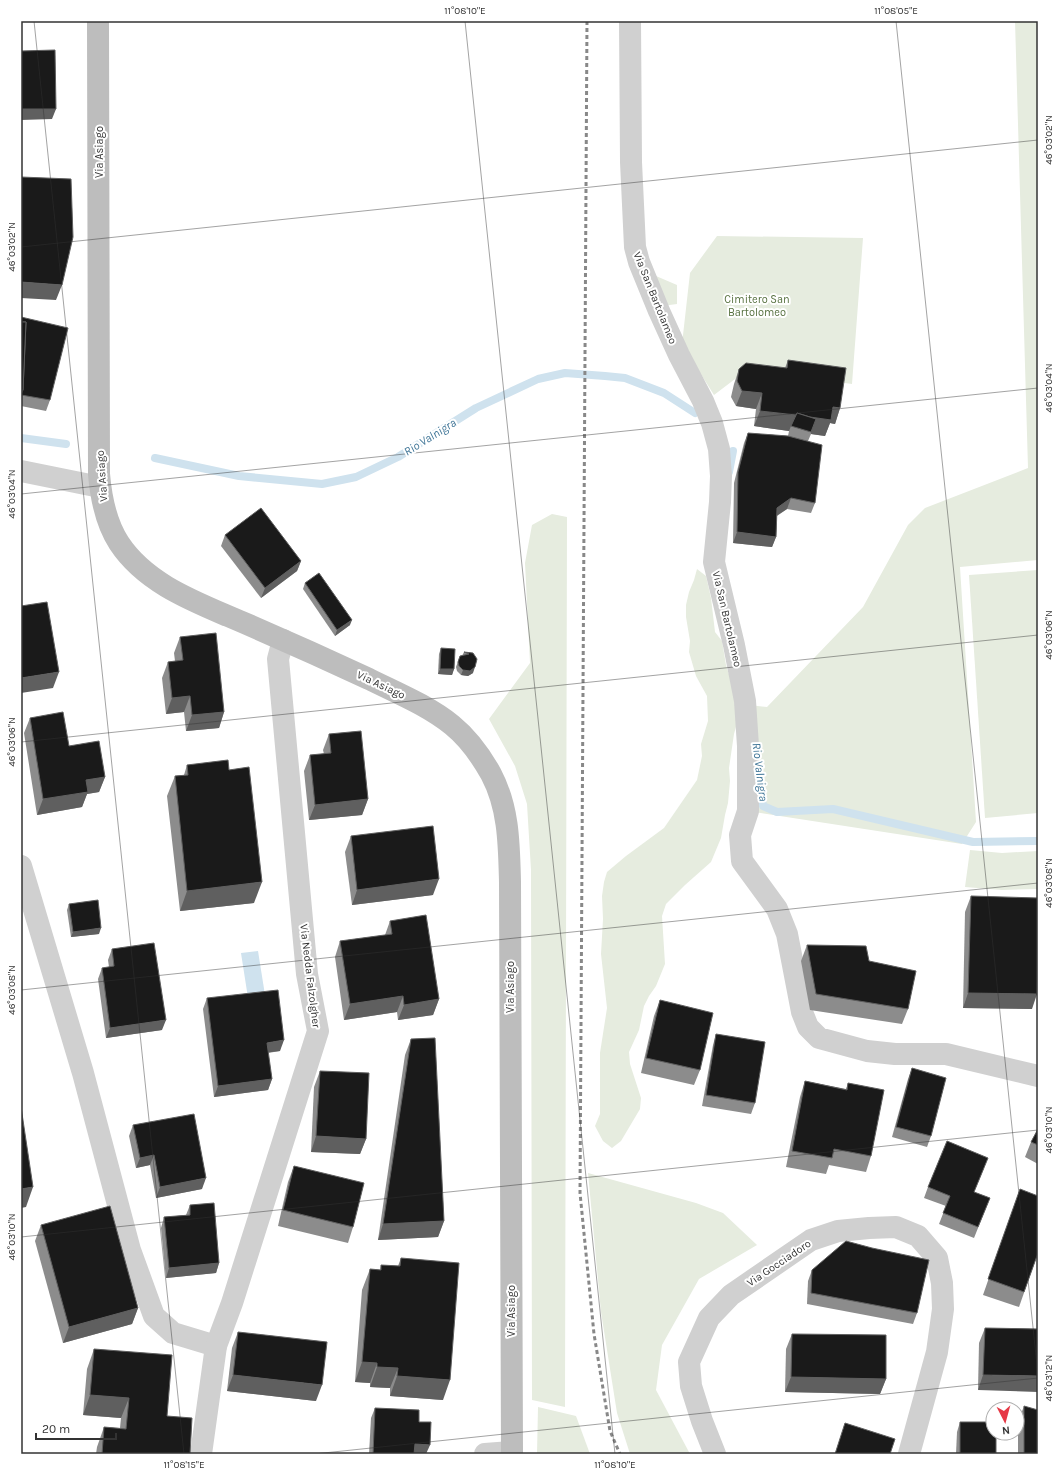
<svg xmlns="http://www.w3.org/2000/svg" width="1059" height="1475" font-family="Karla,sans-serif">
	<rect width="100%" height="100%" fill="#fff"/>
	<g fill="#e6ecdf">
		<path d="M1015,21H1038V560L960,567L976,822L962,844L754,812L749,705L767,707L863,607L908,525L925,508L1028,468Z"/>
		<path d="M717,236L863,238L852,384L779,374L739,376L714,395L682,344L690,273Z"/>
		<path d="M649,273L677,285V304L662,306Z"/>
		<path d="M552,514L567,517L565,1407L532,1400L531,870L527,804L515,766L489,719L530,663L525,563L532,525Z"/>
		<path d="M697,569L706,576L711,598L715,632L722,641L726,665L733,687L737,723L734,734L729,768L730,781L728,803L725,815L721,838L711,862L685,885L666,904L662,916L665,964L656,986L649,996L644,1006L639,1030L629,1052L630,1064L641,1098L640,1109L621,1141L612,1148L603,1141L595,1126L600,1114V1053L607,1008L601,954L603,919L602,896L604,882L607,872L626,856L664,828L697,780L702,756L701,744L708,721L707,696L696,676L689,652L690,641L686,617V605L689,592L694,580Z"/>
		<path d="M1038,570V813L985,818L969,575Z"/>
		<path d="M970,850L1002,853L1038,851V889L1002,890L965,887Z"/>
		<path d="M588,1173L696,1203L723,1213L757,1245L699,1279L662,1345L656,1390L690,1454H630L617,1413L601,1312Z"/>
		<path d="M538,1407L576,1416L590,1454H537Z"/>
	</g>
	<path fill="#cfe2ee" d="M258,951L265,995L248,998L241,953Z"/>
	<g fill="none" stroke-linecap="round" stroke-linejoin="round">
		<g stroke="#cfe2ee" stroke-width="8">
			<path d="M21,438L66,444"/>
			<path d="M155,458L239,476L322,484L356,477L398,457L476,408L538,379L565,373L605,376L625,378L664,393L695,413"/>
			<path d="M729,472L733,451"/>
			<path d="M758,767L763,806L777,812L833,809L973,842L1038,841"/>
		</g>
		<g stroke="#d0d0d0" stroke-width="22">
			<path d="M630,21L631,162L635,247L639,262L659,311L679,355L703,401L712,423L719,449L721,476L720,502L714,562L734,645L745,701L748,746V811L740,835L742,861L777,909L787,934L802,1012L808,1027L819,1038L867,1051L895,1054H946L1038,1076"/>
			<path d="M21,471L100,487"/>
			<path d="M21,866L83,1073L130,1250L154,1316L173,1333L216,1346"/>
			<path d="M201,1454L216,1346L232,1303L318,1031L307,974L278,659L283,640"/>
			<path d="M485,1454L512,1452"/>
		</g>
		<path stroke="#d0d0d0" stroke-width="22" d="M715,1454L702,1421L691,1386L689,1362L709,1318L731,1295L811,1240L838,1231L869,1228L896,1227L918,1236L937,1258L942,1283L943,1309L937,1352L909,1454"/>
		<path stroke="#bdbdbd" stroke-width="22" d="M98,21L99,474C101,498 106,523 119,543C144,581 188,599 228,616C275,636 322,657 369,679C397,693 427,705 452,725C468,738 481,756 491,774C509,808 509,844 510,882L512,1454"/>
		<path stroke="#888" stroke-width="3" stroke-dasharray="4 3" stroke-linecap="butt" d="M587,21L580,1193L594,1334L610,1431L620,1454"/>
	</g>
	<g fill="#8c8c8c">
		<path d="M21,317L50,400L46,411L21,406Z"/>
		<path d="M788,360L840,408L835,424L830,423L825,436L811,434L808,441L815,503L811,513L787,509L777,516L776,537L772,547L733,543L734,483L744,443L748,433L788,436L789,431L754,426L756,409L736,406L731,397L734,384L739,369L785,368Z"/>
		<path d="M225,535L301,561L297,571L261,598L221,546Z"/>
		<path d="M305,583L350,625L335,636L303,589Z"/>
		<path d="M180,637L224,712L219,728L186,731L184,712L166,714L162,678L168,662L175,661L174,653Z"/>
		<path d="M441,648L454,669L452,675L438,674L439,654Z"/>
		<path d="M464,652L473,653V673L468,676L461,675L457,671L456,667L460,656H462Z"/>
		<path d="M30,718L69,746L105,777L99,792L87,794L82,807L37,815L24,733Z"/>
		<path d="M329,734L368,799L362,815L309,820L304,771L310,755L324,754L323,750Z"/>
		<path d="M187,765L229,770L254,903L180,911L167,796L175,776L184,775Z"/>
		<path d="M351,836L433,895L352,905L345,852Z"/>
		<path d="M971,896L1032,1009L963,1008L965,912Z"/>
		<path d="M69,904L99,934L71,937L67,910Z"/>
		<path d="M390,921L439,999L433,1015L398,1020L397,1012L344,1020L335,957L340,941L385,935Z"/>
		<path d="M807,945L869,961L908,1009L902,1024L810,1010L801,961Z"/>
		<path d="M112,949L162,1030L106,1038L98,979L102,968L109,967L108,960Z"/>
		<path d="M207,998L280,1051L268,1053L272,1079L268,1090L214,1097L203,1009Z"/>
		<path d="M660,1000L700,1070L694,1085L641,1073L654,1016Z"/>
		<path d="M716,1034L755,1103L751,1114L702,1106L713,1045Z"/>
		<path d="M411,1039L444,1221L438,1237L378,1240L405,1055Z"/>
		<path d="M912,1068L931,1136L927,1147L892,1137L908,1079Z"/>
		<path d="M320,1071L366,1139L360,1154L311,1152L314,1087Z"/>
		<path d="M805,1081L846,1089L848,1083L871,1156L866,1172L829,1165L826,1174L786,1167L800,1097Z"/>
		<path d="M133,1125L202,1189L156,1198L150,1165L136,1168L129,1136Z"/>
		<path d="M1038,1129V1164L1025,1157L1031,1142Z"/>
		<path d="M294,1166L353,1227L348,1243L278,1226L288,1182Z"/>
		<path d="M984,1168L974,1192L990,1198L974,1238L939,1224L946,1206L924,1198L928,1187Z"/>
		<path d="M1020,1189L1038,1253L1019,1307L983,1295Z"/>
		<path d="M190,1205L219,1263L216,1273L166,1278L161,1228L164,1217L186,1215Z"/>
		<path d="M41,1225L138,1308L132,1324L63,1343L35,1241Z"/>
		<path d="M401,1258L443,1400L390,1396V1388L370,1387V1383L355,1382L362,1290L370,1269L380,1270L381,1265L398,1266Z"/>
		<path d="M812,1270L917,1313L913,1324L807,1304L808,1281Z"/>
		<path d="M985,1328L1038,1329L978,1390L979,1343Z"/>
		<path d="M238,1332L316,1401L227,1391L232,1348Z"/>
		<path d="M792,1334L886,1379L880,1394L785,1392L786,1349Z"/>
		<path d="M94,1349L167,1416L190,1454H96L97,1447L104,1427L120,1428L121,1418L83,1415L87,1369Z"/>
		<path d="M1024,1406L1038,1454H1018V1422Z"/>
		<path d="M375,1408L419,1422L426,1454H369L371,1418Z"/>
		<path d="M960,1422L996,1454H956L957,1432Z"/>
	</g>
	<g fill="#5f5f5f">
		<path d="M21,109H56L52,119L21,120Z"/>
		<path d="M21,282L62,285L56,300L21,298Z"/>
		<path d="M742,391L762,393L756,409L736,406Z"/>
		<path d="M833,407L840,408L835,424L830,423L825,436L811,434V432L791,426L789,431L754,426L760,411Z"/>
		<path d="M791,498L787,509L773,518L777,508Z"/>
		<path d="M737,532L776,537L772,547L733,543Z"/>
		<path d="M301,561L297,571L261,598L265,588Z"/>
		<path d="M352,620L350,625L335,636L337,630Z"/>
		<path d="M475,667L473,673L468,676L461,675L463,670Z"/>
		<path d="M440,669H454L452,675L438,674Z"/>
		<path d="M59,672L53,688L21,693V678Z"/>
		<path d="M190,696L184,712L166,714L172,698Z"/>
		<path d="M224,712L219,728L186,731L192,715Z"/>
		<path d="M105,777L99,792L87,794L82,807L37,815L43,799L86,780Z"/>
		<path d="M368,799L362,815L309,820L315,805Z"/>
		<path d="M439,879L433,895L352,905L357,890Z"/>
		<path d="M262,882L254,903L180,911L187,891Z"/>
		<path d="M101,928L99,934L71,937L73,932Z"/>
		<path d="M968,993L1037,994L1032,1009L963,1008Z"/>
		<path d="M403,996L397,1012L344,1020L350,1004Z"/>
		<path d="M439,999L433,1015L398,1020L404,1005Z"/>
		<path d="M166,1020L162,1030L106,1038L110,1028Z"/>
		<path d="M284,1040L280,1051L263,1053L267,1043Z"/>
		<path d="M272,1079L268,1090L214,1097L218,1086Z"/>
		<path d="M316,1136L366,1139L360,1154L311,1152Z"/>
		<path d="M154,1155L150,1165L136,1168L140,1158Z"/>
		<path d="M206,1178L202,1189L156,1198L160,1187Z"/>
		<path d="M33,1187L26,1207L21,1208V1189Z"/>
		<path d="M444,1221L438,1237L378,1240L383,1224Z"/>
		<path d="M219,1263L216,1273L166,1278L169,1268Z"/>
		<path d="M138,1308L132,1324L63,1343L69,1327Z"/>
		<path d="M362,1362L377,1363L370,1383L355,1382Z"/>
		<path d="M377,1367L398,1368L390,1388L370,1387Z"/>
		<path d="M233,1375L322,1385L316,1401L227,1391Z"/>
		<path d="M983,1375L1038,1376V1392L978,1390Z"/>
		<path d="M397,1376L450,1380L443,1400L390,1396Z"/>
		<path d="M791,1377L886,1379L880,1394L785,1392Z"/>
		<path d="M90,1395L129,1398L121,1418L83,1415Z"/>
		<path d="M415,1444L430,1445L426,1454H411Z"/>
	</g>
	<g fill="#1a1a1a" stroke="#5f5f5f">
		<path d="M55,50L56,109H21V51Z"/>
		<path d="M21,177L71,179L73,237L62,285L21,282Z"/>
		<path d="M21,317L68,328L50,400L21,395L23,390L26,322H21Z"/>
		<path d="M21,322H26L23,390H21Z"/>
		<path d="M788,360L846,368L840,408L833,407L831,420L810,417L797,413L796,415L760,411L762,393L742,391L737,381L739,369L746,363L787,368Z"/>
		<path d="M797,413L816,419L811,432L791,426Z"/>
		<path d="M748,433L788,436L822,445L815,503L791,498L777,508L776,537L737,532L738,472Z"/>
		<path d="M261,508L301,561L265,588L225,535Z"/>
		<path d="M319,573L352,620L337,630L305,583Z"/>
		<path d="M47,602L59,672L21,678V606Z"/>
		<path d="M216,633L224,712L192,715L190,696L172,698L168,662L183,660L180,637Z"/>
		<path d="M441,648L455,649L454,669H440Z"/>
		<path d="M464,652L473,653L477,659L475,667L470,671L463,670L459,666L458,662L460,656L469,654Z"/>
		<path d="M63,712L69,746L99,741L105,777L86,780L88,792L43,799L30,718Z"/>
		<path d="M361,731L368,799L315,805L310,755L331,753L329,734Z"/>
		<path d="M228,760L229,770L249,767L262,882L187,891L175,776L188,775L187,765Z"/>
		<path d="M433,826L439,879L357,890L351,836Z"/>
		<path d="M971,896L1038,898L1037,994L968,993Z"/>
		<path d="M98,900L101,928L73,932L69,904Z"/>
		<path d="M426,915L439,999L404,1005L403,996L350,1004L340,941L392,934L390,921Z"/>
		<path d="M154,943L166,1020L110,1028L102,968L114,966L112,949Z"/>
		<path d="M807,945L866,946L869,961L916,971L908,1009L816,994Z"/>
		<path d="M278,990L284,1040L267,1043L272,1079L218,1086L207,998Z"/>
		<path d="M660,1000L713,1013L700,1070L646,1058Z"/>
		<path d="M716,1034L765,1042L755,1103L706,1095Z"/>
		<path d="M435,1038L444,1221L383,1224L411,1039Z"/>
		<path d="M912,1068L946,1078L931,1136L896,1127Z"/>
		<path d="M320,1071L369,1073L366,1139L316,1136Z"/>
		<path d="M805,1081L847,1090L848,1083L884,1090L871,1156L834,1149L832,1158L792,1151Z"/>
		<path d="M21,1107L33,1187L21,1189Z"/>
		<path d="M194,1114L206,1178L160,1187L154,1155L140,1158L133,1125Z"/>
		<path d="M1038,1129V1145L1031,1142Z"/>
		<path d="M947,1141L988,1158L974,1192L990,1198L978,1227L943,1213L950,1196L928,1187Z"/>
		<path d="M294,1166L364,1183L353,1227L283,1210Z"/>
		<path d="M1020,1189L1038,1196V1253L1024,1292L988,1279Z"/>
		<path d="M214,1203L219,1263L169,1268L164,1217L190,1215V1205Z"/>
		<path d="M110,1206L138,1308L69,1327L41,1225Z"/>
		<path d="M846,1241L872,1248L929,1260L917,1313L811,1293L812,1270Z"/>
		<path d="M401,1258L459,1263L450,1380L397,1376L398,1368L377,1367V1363L362,1362L370,1269L381,1270V1265L400,1266Z"/>
		<path d="M985,1328L1038,1329V1376L983,1375Z"/>
		<path d="M238,1332L327,1342L322,1385L233,1375Z"/>
		<path d="M792,1334L886,1335V1379L791,1377Z"/>
		<path d="M94,1349L172,1355L167,1416L192,1418L190,1454H102L104,1427L126,1429L129,1398L90,1395Z"/>
		<path d="M1024,1406L1038,1410V1454H1024Z"/>
		<path d="M375,1408L419,1410V1422H431L430,1445L415,1444L414,1454H373Z"/>
		<path d="M960,1422H993V1433H996V1454H960Z"/>
		<path d="M845,1423L895,1439L890,1454H835Z"/>
	</g>
	<path fill="none" stroke="#333" stroke-width="1" stroke-opacity="0.45" d="M34,21L184,1454M465,21L615,1454M896,21L1038,1375M21,247L1038,140M21,494L1038,388M21,742L1038,635M21,990L1038,883M21,1237L1038,1130M314,1454L1038,1378"/>
	<g text-anchor="middle" dominant-baseline="central" stroke-width="4" stroke-linejoin="round" paint-order="stroke">
		<g font-size="11" fill="#333" stroke="#fff">
			<text transform="translate(99 152) rotate(-90)">Via Asiago</text>
			<text transform="translate(655 298) rotate(68)">Via San Bartolameo</text>
			<text transform="translate(102 476) rotate(-94)">Via Asiago</text>
			<text transform="translate(727 619) rotate(77)">Via San Bartolameo</text>
			<text transform="translate(381 685) rotate(25)">Via Asiago</text>
			<text transform="translate(310 976) rotate(83)">Via Nedda Falzolgher</text>
			<text transform="translate(510 987) rotate(-90)">Via Asiago</text>
			<text transform="translate(779 1263) rotate(-34)">Via Gocciadoro</text>
			<text transform="translate(511 1311) rotate(-90)">Via Asiago</text>
		</g>
		<g font-size="11" fill="#56703f" stroke="#fff">
			<text x="757" y="299">Cimitero San<tspan x="757" dy="13">Bartolomeo</tspan></text>
		</g>
		<g font-size="12" font-style="italic" fill="#3f7597" stroke="#fff">
			<text transform="translate(430 437) rotate(-32)">Rio Valnigra</text>
			<text transform="translate(760 772) rotate(83)">Rio Valnigra</text>
		</g>
	</g>
	<rect width="1059" height="1475" fill="none" stroke="#ffffff" stroke-width="44"/>
	<g transform="translate(1005 1421) rotate(174)"><circle r="19" fill="#ffffff" stroke="#adadad"/>
	<path d="M0-3L7 15L0 10L-7 15Z" fill="#e63946"/>
	<text y="-6" font-size="11" font-weight="bold" text-anchor="middle" fill="#333333">N</text>
	</g>
	<path d="M36 1433v6h80v-6" fill="none" stroke="#333333" stroke-width="2"/>
	<text x="42" y="1433" font-size="12" fill="#333333" stroke="#ffffff" stroke-width="3" paint-order="stroke">20 m</text>
	<rect x="22" y="22" width="1015" height="1431" fill="none" stroke="#333" stroke-width="1.5"/>
	<g font-size="10" text-anchor="middle" fill="#333">
		<text x="465" y="14">11°08'10"E</text>
		<text x="896" y="14">11°08'05"E</text>
		<text transform="translate(1048 140) rotate(-90)" y="4">46°03'02"N</text>
		<text transform="translate(11 247) rotate(-90)" y="4">46°03'02"N</text>
		<text transform="translate(1048 388) rotate(-90)" y="4">46°03'04"N</text>
		<text transform="translate(11 494) rotate(-90)" y="4">46°03'04"N</text>
		<text transform="translate(1048 635) rotate(-90)" y="4">46°03'06"N</text>
		<text transform="translate(11 742) rotate(-90)" y="4">46°03'06"N</text>
		<text transform="translate(1048 883) rotate(-90)" y="4">46°03'08"N</text>
		<text transform="translate(11 990) rotate(-90)" y="4">46°03'08"N</text>
		<text transform="translate(1048 1130) rotate(-90)" y="4">46°03'10"N</text>
		<text transform="translate(11 1237) rotate(-90)" y="4">46°03'10"N</text>
		<text transform="translate(1048 1378) rotate(-90)" y="4">46°03'12"N</text>
		<text x="184" y="1468">11°08'15"E</text>
		<text x="615" y="1468">11°08'10"E</text>
	</g>
</svg>
